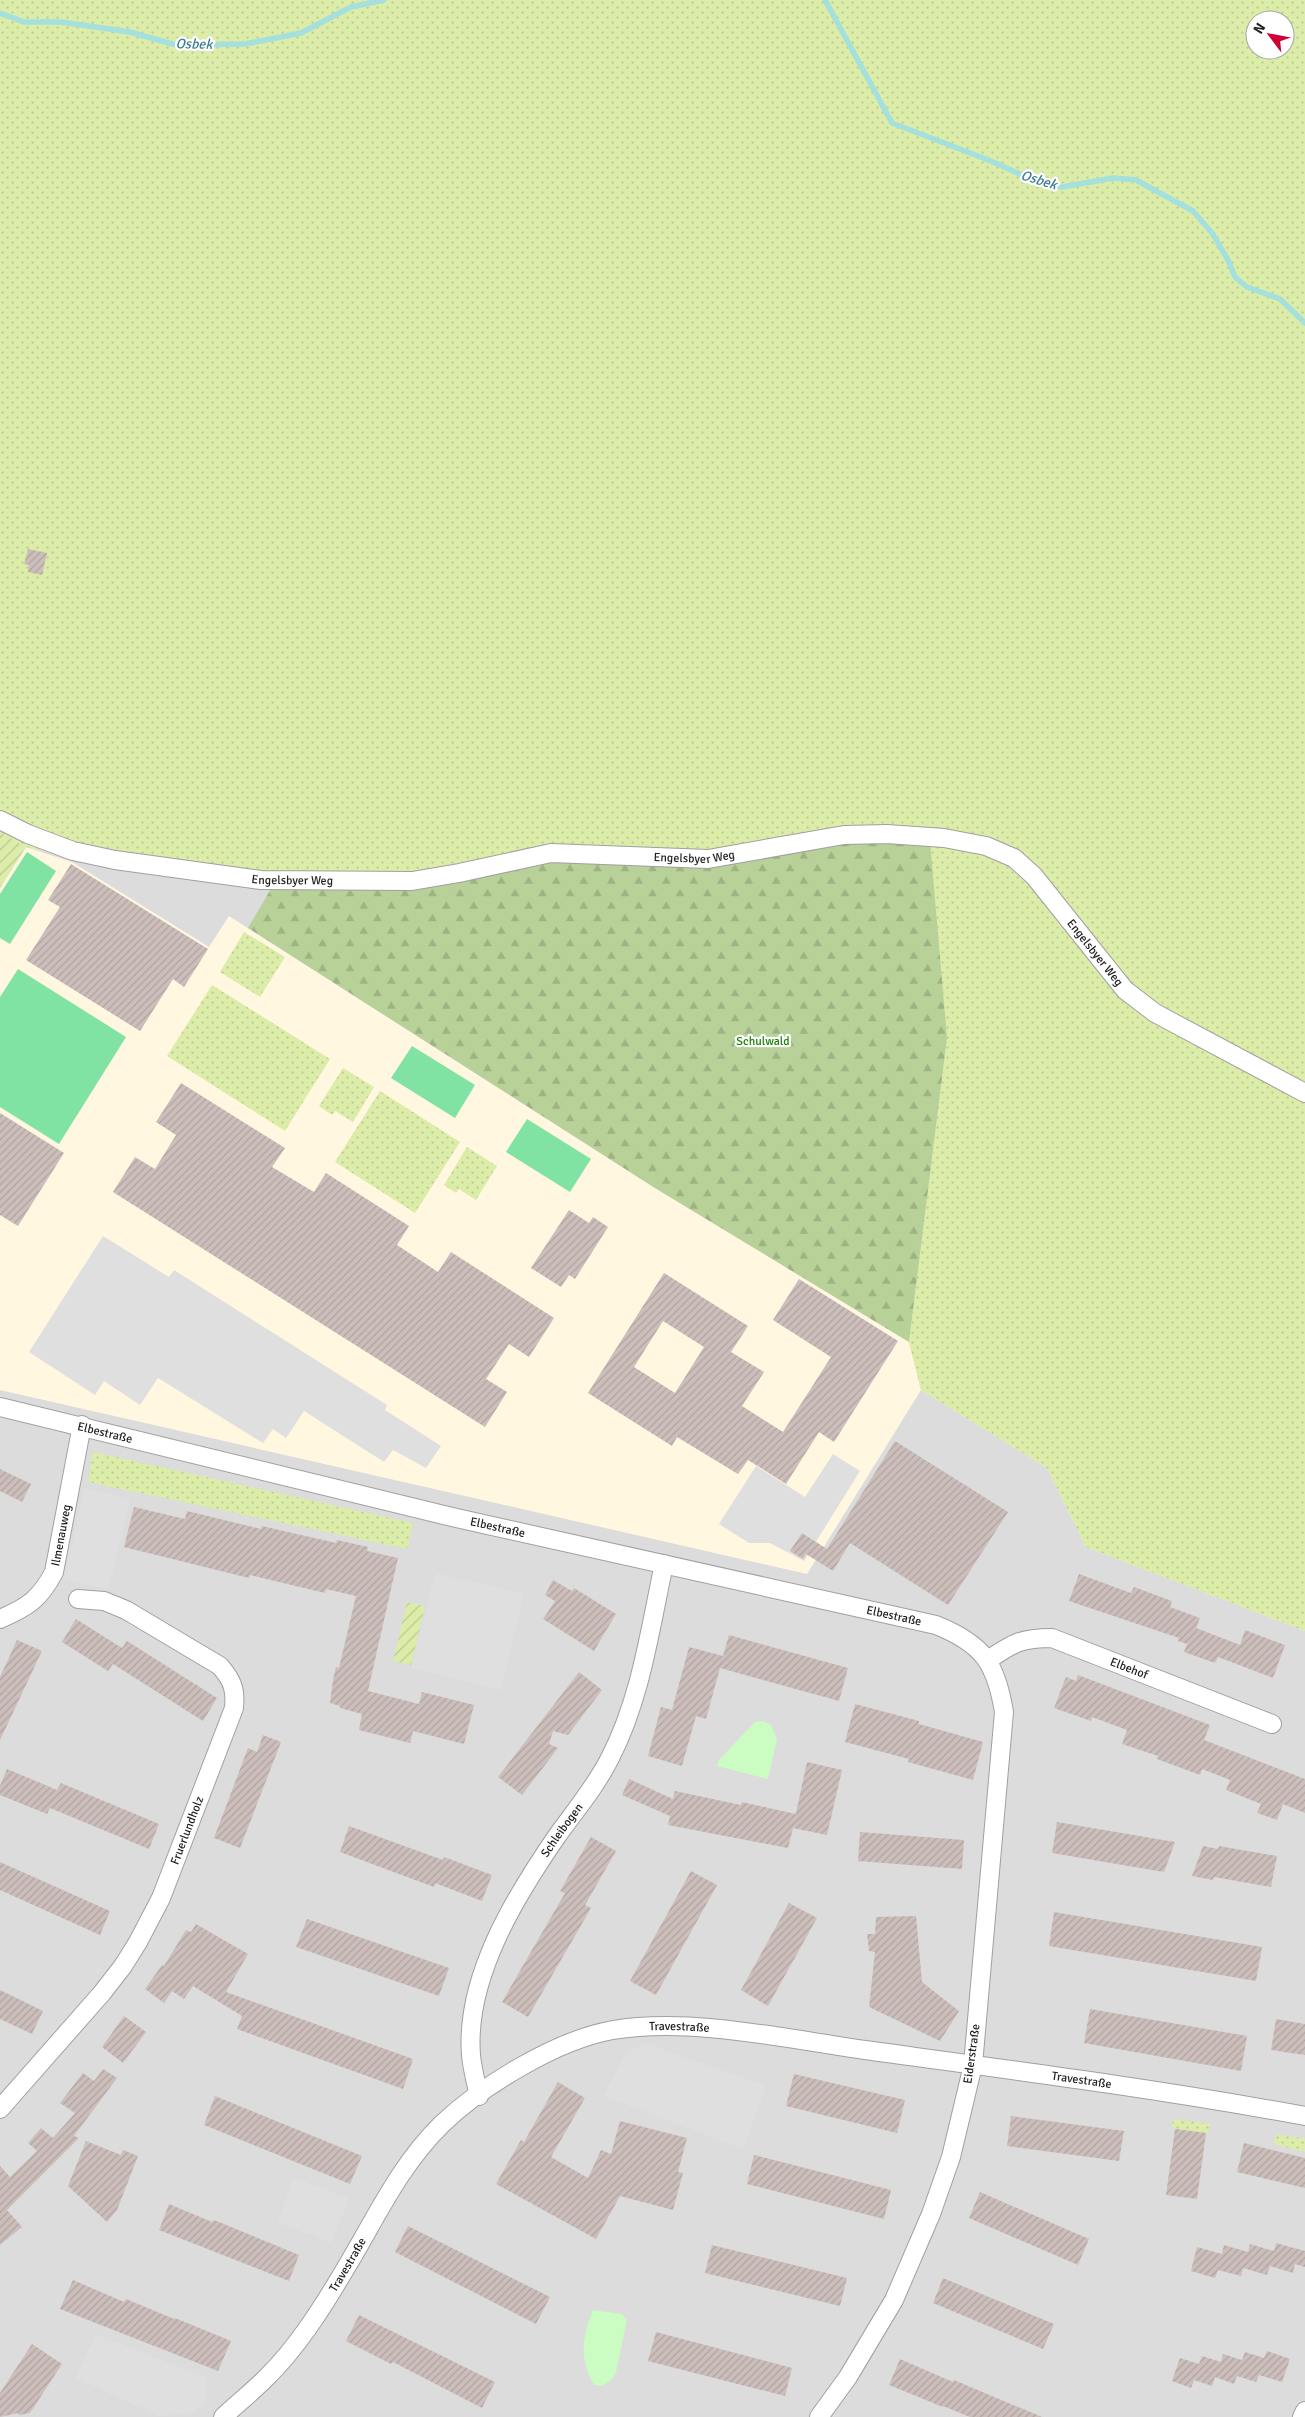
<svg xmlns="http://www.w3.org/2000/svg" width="1305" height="2417" font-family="Signika,sans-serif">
	<defs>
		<pattern id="grass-dots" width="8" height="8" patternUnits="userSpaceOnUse" patternTransform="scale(1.25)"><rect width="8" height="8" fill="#dceca9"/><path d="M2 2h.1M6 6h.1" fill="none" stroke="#bcca91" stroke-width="1.8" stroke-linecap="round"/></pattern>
		<pattern id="forest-firs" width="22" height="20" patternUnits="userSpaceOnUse" patternTransform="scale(1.25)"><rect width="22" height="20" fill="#b8d198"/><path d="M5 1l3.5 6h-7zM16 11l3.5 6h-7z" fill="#9eb383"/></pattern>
		<pattern id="garden-furrows" width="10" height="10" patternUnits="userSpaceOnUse" patternTransform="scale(1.25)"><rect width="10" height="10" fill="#dceca9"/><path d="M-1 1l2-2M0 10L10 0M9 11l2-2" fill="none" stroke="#bcca91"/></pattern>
		<pattern id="building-hatch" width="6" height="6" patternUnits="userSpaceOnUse" patternTransform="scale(1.25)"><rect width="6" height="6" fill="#ccbebb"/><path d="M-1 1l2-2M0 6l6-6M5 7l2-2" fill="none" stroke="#afa3a0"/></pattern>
	</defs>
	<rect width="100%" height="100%" fill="#f0eae5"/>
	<path fill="#dddcdc" d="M26,847L111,866L272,887L249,928L909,1342L921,1390L1047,1468L1086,1547L1305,1631V2417H0V888Z"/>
	<path fill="#fff7df" d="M26,847L72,862L209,947L229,916L655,1188L909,1342L921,1390L807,1574L0,1390V888Z"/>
	<g fill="url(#grass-dots)" fill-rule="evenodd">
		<path d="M0,0H1305V1631L1086,1547L1047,1468L921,1390L909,1342L947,1038L459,880L111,866L26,847L0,832ZM1255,20H1285V50H1255Z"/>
		<path d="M244,932L285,957L260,997L220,972Z"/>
		<path d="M212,985L330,1059L285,1131L167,1056Z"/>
		<path d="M343,1068L374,1087L353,1122L335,1111L332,1115L319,1106Z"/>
		<path d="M380,1091L460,1142L415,1213L335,1162Z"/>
		<path d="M467,1147L497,1166L476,1200L459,1189L456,1193L444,1185Z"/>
		<path d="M93,1452L413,1523L407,1549L88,1482Z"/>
		<path d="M1173,2119L1210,2124L1208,2133L1172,2128Z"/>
		<path d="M1276,2134L1305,2139V2152L1274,2144Z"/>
	</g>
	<path fill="url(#forest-firs)" d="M843,840L930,841L947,1038L909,1342L655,1188L248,928L272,887L556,860L694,866Z"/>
	<g fill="#cbfcc1">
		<path d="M763,1721L771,1725L777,1739L768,1779L717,1766L719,1760L750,1727L755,1722Z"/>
		<path d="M593,2310L622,2314L627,2320L616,2372L612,2379L602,2386L594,2385C579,2359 582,2338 593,2310Z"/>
	</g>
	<g fill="url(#garden-furrows)">
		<path d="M0,832L26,847L0,888Z"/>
		<path d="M407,1602L425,1606L411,1665L393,1661Z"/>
	</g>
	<g fill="#80e2a3">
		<path d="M27,852L56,871L10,944L0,938V894Z"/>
		<path d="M18,969L126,1037L59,1144L0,1107V997Z"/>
		<path d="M412,1046L475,1085L455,1118L391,1078Z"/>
		<path d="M527,1119L591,1159L570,1192L506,1152Z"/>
	</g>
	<g fill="#dfdfdf">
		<path d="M103,1236L169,1277L174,1270L387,1405L385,1410L441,1446L426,1468L393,1450L384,1462L304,1411L286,1438L273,1429L263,1443L158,1378L140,1405L104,1381L95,1395L29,1352Z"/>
		<path d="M833,1454L860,1471L804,1561L770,1543H749L719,1524L756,1466L805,1497Z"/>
		<path d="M84,1488L130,1498L109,1589L64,1580Z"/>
		<path d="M435,1573L524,1594L501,1690L411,1668Z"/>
		<path d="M646,2043L766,2086L743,2149L604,2096L626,2053Z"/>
		<path d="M294,2177L349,2199L332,2243L277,2222Z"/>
		<path d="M96,2334L207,2378L205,2404L188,2414L159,2416L76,2378Z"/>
	</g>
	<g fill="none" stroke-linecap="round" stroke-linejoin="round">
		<g stroke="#a4e0de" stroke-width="5.5">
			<path d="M825,0L892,123L991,161L1042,184L1062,187L1113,178L1136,180L1193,211L1212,233L1228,260L1235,277L1247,287L1280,299L1305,323"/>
			<path d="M0,13L24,22H61L130,32L176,45L245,44L301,33L351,7L384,0"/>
		</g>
	</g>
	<g fill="url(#building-hatch)" fill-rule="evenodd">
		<path d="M28,549L47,553L42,575L28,572L29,565L24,564Z"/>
		<path d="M71,864L208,949L184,987L173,979L140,1031L26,960L60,907L48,900Z"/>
		<path d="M181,1083L285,1148L272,1167L314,1192L326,1173L409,1226L397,1245L438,1272L451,1252L554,1318L529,1357L509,1344L486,1379L507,1392L485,1427L113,1192L135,1157L155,1169L176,1135L156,1122Z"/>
		<path d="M0,1113L64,1153L18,1226L0,1215Z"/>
		<path d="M569,1210L589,1223L593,1217L608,1227L575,1279L569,1275L561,1287L531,1268Z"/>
		<path d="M664,1273L748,1326L731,1352L764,1372L742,1406L783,1432L831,1357L773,1320L799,1279L898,1341L834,1442L819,1432L786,1484L748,1460L738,1474L677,1437L672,1446L588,1393ZM663,1321L704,1347L675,1393L634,1367Z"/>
		<path d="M895,1441L1008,1512L948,1605L850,1543L833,1571L806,1554L803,1559L790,1551L802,1533L827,1549Z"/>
		<path d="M0,1469L31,1484L22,1502L0,1491Z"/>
		<path d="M134,1507L185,1519L187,1511L261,1529L262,1526L336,1543L337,1540L368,1547L367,1551L398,1558L368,1691L419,1704L422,1692L474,1705L464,1744L413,1731L410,1743L359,1730L362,1714L340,1708V1706L330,1703L333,1680L336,1667L339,1668L356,1596L326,1589L325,1593L250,1575L249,1578L124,1547Z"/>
		<path d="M1079,1574L1131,1593L1134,1587L1172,1601L1170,1607L1200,1618L1196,1628L1240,1645L1245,1630L1285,1645L1273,1678L1218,1657L1215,1663L1184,1652L1187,1644L1178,1641L1179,1638L1069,1601Z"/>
		<path d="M553,1580L572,1591L574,1588L616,1614L594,1651L543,1619L555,1601L545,1595Z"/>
		<path d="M76,1619L122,1648L127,1641L217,1698L203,1721L113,1664L108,1671L62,1642Z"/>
		<path d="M729,1635L848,1668L839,1701L720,1668L706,1719L696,1716L682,1766L648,1756L661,1707L672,1710L689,1647L723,1656Z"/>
		<path d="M17,1640L42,1651L0,1740V1677Z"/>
		<path d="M579,1672L602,1690L568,1735L553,1731L549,1744L558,1748L522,1795L498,1777Z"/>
		<path d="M1078,1675L1210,1725L1204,1740L1305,1779V1813L1283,1804L1277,1820L1257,1813L1261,1804L1226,1790L1230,1780L1202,1769L1200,1775L1157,1759L1158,1756L1122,1744L1127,1730L1092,1717L1091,1721L1054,1708L1066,1677L1076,1681Z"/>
		<path d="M855,1704L919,1721V1724L983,1742L973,1780L908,1762L909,1759L845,1742Z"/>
		<path d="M263,1735L281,1742L240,1848L214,1838L248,1748L257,1752Z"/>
		<path d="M807,1762L842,1770L827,1835L793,1828L788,1848L668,1825L670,1816L622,1795L629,1779L673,1799L675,1791L741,1805L742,1802L796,1814L794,1822Z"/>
		<path d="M7,1769L57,1790L61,1783L159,1824L149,1849L50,1808L47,1814L0,1795V1786Z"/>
		<path d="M1057,1822L1163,1840L1175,1842L1164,1872L1052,1853Z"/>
		<path d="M349,1826L443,1860L444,1857L492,1875L482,1901L435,1883L434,1887L340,1852Z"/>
		<path d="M860,1832L964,1840L962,1869L858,1861Z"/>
		<path d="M591,1837L616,1851L585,1905L591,1908L528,2017L502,2002L565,1893L560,1891Z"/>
		<path d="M1203,1846L1218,1849L1219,1846L1277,1856L1271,1887L1214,1877L1213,1880L1192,1876Z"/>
		<path d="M0,1862L110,1911L100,1935L0,1890Z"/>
		<path d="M691,1871L717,1885L656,1995L630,1981Z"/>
		<path d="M789,1903L817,1918L768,2006L741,1990Z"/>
		<path d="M1054,1912L1262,1947L1256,1981L1049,1946Z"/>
		<path d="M916,1916L922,1982L959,2011L940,2041L869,2007L875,1952L869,1951L867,1934H875L876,1917Z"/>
		<path d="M307,1919L449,1968L439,1996L296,1947Z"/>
		<path d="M196,1924L248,1954L226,1992L413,2059L403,2089L237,2029L242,2016L193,1986L184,1999L172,1991L164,2003L145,1989L162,1965L164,1966L186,1930L191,1932Z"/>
		<path d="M0,1990L43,2011L32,2034L0,2019Z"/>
		<path d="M1090,2009L1247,2036L1241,2071L1084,2043Z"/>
		<path d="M124,2016L146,2032L123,2063L102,2047Z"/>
		<path d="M1276,2019L1305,2024V2055L1271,2050Z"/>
		<path d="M103,2069L117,2078L74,2136L79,2138L7,2210L22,2227L0,2245V2166L10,2177L37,2151L28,2143L41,2128L53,2138L75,2113L60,2103L83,2073L94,2081Z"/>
		<path d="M794,2074L905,2100L897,2133L786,2106Z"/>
		<path d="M558,2082L585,2098L551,2157L588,2178L601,2150L611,2154L620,2121L687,2138L678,2172L683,2173L673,2210L620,2196L596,2239L496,2184L521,2140L524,2142Z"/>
		<path d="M215,2096L362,2156L350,2184L204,2125Z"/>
		<path d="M1011,2116L1124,2131L1119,2161L1007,2146Z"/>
		<path d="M1175,2129L1206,2133L1197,2199L1166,2195Z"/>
		<path d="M86,2141L121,2155L123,2150L138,2156L117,2210L107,2222L68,2186Z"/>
		<path d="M1244,2143L1305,2158V2188L1237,2172Z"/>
		<path d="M754,2155L891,2190L884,2219L747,2184Z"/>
		<path d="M980,2192L1089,2239L1078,2265L969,2218Z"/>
		<path d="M169,2204L212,2222L214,2220L299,2255L289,2281L159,2230Z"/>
		<path d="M408,2226L550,2297L536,2324L395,2252Z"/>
		<path d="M1276,2243L1305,2251V2267L1295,2264L1293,2273L1270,2266L1267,2275L1243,2268L1241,2276L1218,2270L1215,2278L1191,2271L1197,2247L1222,2254L1224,2245L1248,2252L1250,2244L1274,2251Z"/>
		<path d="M712,2245L847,2278L840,2306L705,2273Z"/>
		<path d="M943,2278L1054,2324L1043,2349L933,2303Z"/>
		<path d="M73,2280L124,2302L126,2299L174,2319L175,2318L231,2341L218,2371L60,2309Z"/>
		<path d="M359,2315L495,2382L482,2408L393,2362L391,2364L346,2341Z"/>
		<path d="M656,2332L792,2368L785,2396L648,2361Z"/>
		<path d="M32,2344L62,2364L30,2413L19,2415L18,2413L0,2417V2393Z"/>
		<path d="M1267,2351L1290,2359L1282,2382L1259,2375L1256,2382L1237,2376L1234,2384L1215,2377L1212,2386L1194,2380L1191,2388L1172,2381L1180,2358L1199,2364L1202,2356L1221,2362L1223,2354L1242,2360L1245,2352L1264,2358Z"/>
		<path d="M900,2359L953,2382L954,2380L1042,2417H970L943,2406V2407L889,2385Z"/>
	</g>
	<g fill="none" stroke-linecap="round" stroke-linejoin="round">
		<g stroke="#a0a0a0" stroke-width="20">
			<g id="minor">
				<path id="s1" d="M0,820L28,834L73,851L115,860L261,880L412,881L459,873L551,853L708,859L844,835L887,834L944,838L986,846L1014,858L1034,876L1125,990L1155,1013L1305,1093"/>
				<path id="s2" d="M0,1407L452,1517L936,1625C983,1644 996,1663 1004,1712L973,2065L951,2157L931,2214L894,2300L848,2377L819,2417"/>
				<path id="s3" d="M0,1619C28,1607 40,1599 54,1572L82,1425"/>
				<path id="s4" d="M988,1660C1013,1643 1021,1638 1052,1638L1272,1724"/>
				<path id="s5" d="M479,2096C476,2082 472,2068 471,2055C465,1978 515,1897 557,1836C575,1811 596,1786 610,1758C641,1698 650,1629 664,1564"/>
				<path id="s6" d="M0,2109L102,1993L123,1966L138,1942L161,1898L234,1708C236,1689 232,1680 220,1666L126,1610L104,1601L78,1599"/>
				<path id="s7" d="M223,2417C237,2404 252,2392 265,2379C298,2347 324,2305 347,2266C377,2216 400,2165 442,2124C483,2085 557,2040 613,2030C691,2017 786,2039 865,2050C1012,2070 1159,2089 1305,2116"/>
				<path d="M1302,2417L1305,2411"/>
			</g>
		</g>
		<use href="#minor" stroke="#fff" stroke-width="18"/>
	</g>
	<g text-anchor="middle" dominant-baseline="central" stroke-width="4.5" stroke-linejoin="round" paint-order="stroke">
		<g font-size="12" fill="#1f1f1f" stroke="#fff">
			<text stroke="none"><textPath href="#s1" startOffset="706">Engelsbyer Weg</textPath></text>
			<text stroke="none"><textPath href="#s1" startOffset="301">Engelsbyer Weg</textPath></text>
			<text stroke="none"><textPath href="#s1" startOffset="1156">Engelsbyer Weg</textPath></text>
			<text stroke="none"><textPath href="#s2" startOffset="108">Elbestraße</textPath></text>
			<text stroke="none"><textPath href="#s2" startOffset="512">Elbestraße</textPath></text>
			<text stroke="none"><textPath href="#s3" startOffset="111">Ilmenauweg</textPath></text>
			<text stroke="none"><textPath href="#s2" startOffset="918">Elbestraße</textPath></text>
			<text stroke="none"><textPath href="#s4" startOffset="152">Elbehof</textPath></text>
			<text stroke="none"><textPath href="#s5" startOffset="289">Schleibogen</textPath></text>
			<text stroke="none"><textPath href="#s6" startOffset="339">Fruerlundholz</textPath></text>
			<text stroke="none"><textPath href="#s7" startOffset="632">Travestraße</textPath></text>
			<text transform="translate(972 2054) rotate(-82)">Eiderstraße</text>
			<text stroke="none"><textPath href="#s7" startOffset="1038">Travestraße</textPath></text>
			<text stroke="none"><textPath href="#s7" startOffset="198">Travestraße</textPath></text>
		</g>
		<g font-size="12" fill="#1d8307" stroke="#fff">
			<text x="763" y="1041">Schulwald</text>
		</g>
		<g font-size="14" font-style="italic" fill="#3c7e93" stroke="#fff">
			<text transform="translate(194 44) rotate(1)">Osbek</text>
			<text transform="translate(1039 180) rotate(17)">Osbek</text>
		</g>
	</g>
	<g transform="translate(1270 35) rotate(302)"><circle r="24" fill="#ffffff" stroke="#a5a5a5"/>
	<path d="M0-4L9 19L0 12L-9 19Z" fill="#ce0036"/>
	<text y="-8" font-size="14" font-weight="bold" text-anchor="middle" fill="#1f1f1f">N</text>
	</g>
</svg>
